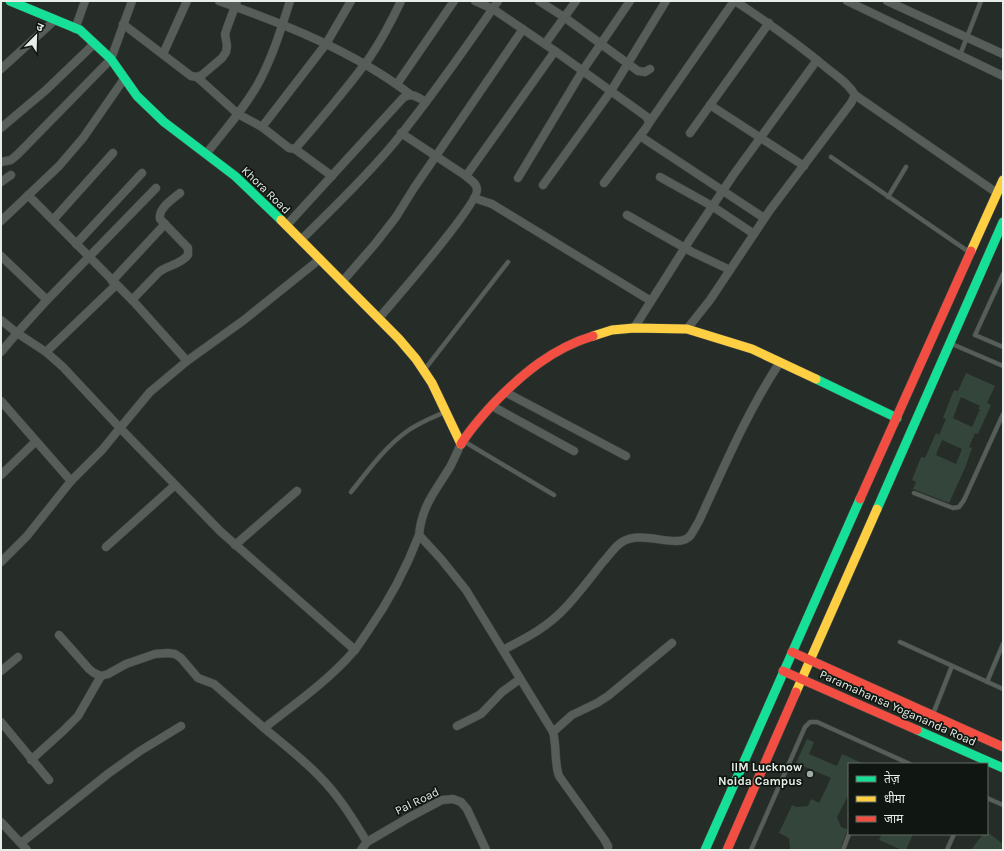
<svg xmlns="http://www.w3.org/2000/svg" width="1004" height="851" font-family="Karla,'Noto Sans Devanagari',sans-serif">
	<rect width="100%" height="100%" fill="#262c27"/>
	<g fill="#34453b" fill-rule="evenodd">
		<path d="M966,373L995,386L987,403L991,405L978,434L975,433L969,447L972,448L965,468L949,503L913,489L916,482L912,480L921,457L925,458L936,433L939,435L946,419L943,418L951,397L954,390L958,391ZM961,397L980,406L978,409H980L972,427L953,418ZM942,440L962,449L956,464L936,455Z"/>
		<path d="M807,739L814,742L809,754L837,766L842,754L864,764H849V794L837,817L841,827L849,830L846,833L840,850H790L789,838L779,833L792,805L797,807L808,806L811,799L819,803L831,778L796,763Z"/>
		<path d="M882,834H913L906,850H902L879,840Z"/>
		<path d="M983,834H990L1003,844V850H971Z"/>
	</g>
	<g fill="none" stroke-linecap="round" stroke-linejoin="round">
		<g stroke="#424844" stroke-width="5">
			<g id="lane">
				<path d="M960,55L981,1"/>
				<path d="M831,157L969,252"/>
				<path d="M888,197L906,167"/>
				<path d="M1003,274L975,335L1003,347"/>
				<path d="M952,344L1003,366"/>
				<path d="M425,369L508,262"/>
				<path d="M465,442L554,495"/>
				<path d="M351,492C368,471 384,448 406,432C418,423 431,418 445,412"/>
				<path d="M914,493L953,508L959,507L964,500L1003,414"/>
				<path d="M900,642L1003,689"/>
				<path d="M987,682L1003,644"/>
				<path d="M933,714L952,666"/>
				<path d="M987,798L1003,805"/>
				<path d="M751,850L805,727L810,722H817L910,764"/>
				<path d="M843,850L849,834"/>
				<path d="M947,850L954,834"/>
			</g>
		</g>
		<g stroke="#424844" stroke-width="9">
			<g id="street">
				<path d="M219,1C285,24 355,52 411,95"/>
				<path d="M475,1L493,9L555,51L647,117L649,123L646,128L604,183"/>
				<path d="M539,1L564,17L638,71L645,72L650,69"/>
				<path d="M735,1C767,22 798,44 828,69C838,77 849,84 855,95L997,193"/>
				<path d="M847,1L1003,76"/>
				<path d="M887,1L1003,54"/>
				<path d="M123,24L191,76L197,77L202,75L222,58L226,52L227,46L225,34L227,28L237,1"/>
				<path d="M75,29L85,1"/>
				<path d="M545,44L576,1"/>
				<path d="M163,54L187,1"/>
				<path d="M1,69L55,20"/>
				<path d="M197,77L238,114L262,127L289,148L295,149L332,176"/>
				<path d="M397,84L454,1"/>
				<path d="M710,105L804,166"/>
				<path d="M649,123L734,1"/>
				<path d="M262,127L326,44L351,1"/>
				<path d="M1,128L46,90L94,44"/>
				<path d="M690,133L769,23"/>
				<path d="M640,136L764,218"/>
				<path d="M295,149C321,119 347,89 370,57C382,39 392,20 401,1"/>
				<path d="M206,154C224,131 245,108 259,82C273,56 281,29 290,1"/>
				<path d="M1,162L11,160L18,154L111,59L132,1"/>
				<path d="M466,176L555,51"/>
				<path d="M660,177L712,206L754,234"/>
				<path d="M518,178L583,70L630,1"/>
				<path d="M1,182L11,175"/>
				<path d="M543,185L611,91L666,1"/>
				<path d="M28,195L135,303L187,361"/>
				<path d="M474,198L492,204L651,301"/>
				<path d="M627,215L692,252L730,270"/>
				<path d="M53,220L113,153"/>
				<path d="M1,221L59,166L83,138L124,79"/>
				<path d="M286,226L403,98C412,92 417,97 426,102"/>
				<path d="M301,240C333,208 365,178 394,143C431,98 465,49 498,1"/>
				<path d="M76,244L142,173"/>
				<path d="M1,256L47,300L17,333L46,352L63,367L120,428L102,450L71,481L27,536L1,562"/>
				<path d="M320,259L244,320L187,361L150,392L120,428L220,531L355,650"/>
				<path d="M112,281L165,224"/>
				<path d="M342,282L375,244L396,217L414,188L523,29"/>
				<path d="M47,300L156,188"/>
				<path d="M132,300L159,272C168,265 180,265 188,255V248L160,219C158,208 173,199 180,193"/>
				<path d="M379,318C393,302 478,204 477,190C477,183 470,180 466,176L401,133"/>
				<path d="M1,320L17,333L1,352"/>
				<path d="M634,328L691,238L734,174L817,60"/>
				<path d="M687,329L710,300L770,210L851,103L855,95"/>
				<path d="M46,352L116,285"/>
				<path d="M505,392L626,456"/>
				<path d="M1,401L71,481"/>
				<path d="M492,406L574,451"/>
				<path d="M461,444C457,452 454,460 450,467C435,492 422,505 419,535L441,559L466,590L553,732C557,747 554,762 559,776L604,839L608,846V850"/>
				<path d="M1,475L36,441"/>
				<path d="M235,545L297,491"/>
				<path d="M106,547L175,485"/>
				<path d="M59,635L89,669L94,673L101,676L108,674L126,664L155,654L168,653L175,654L181,658L198,678L214,684L264,728"/>
				<path d="M503,650C526,638 548,627 566,607C579,593 591,577 603,562C609,556 614,547 622,542C643,529 677,550 690,536C693,532 696,526 699,521C724,467 747,412 780,362"/>
				<path d="M1,671L18,657"/>
				<path d="M1,722L49,780"/>
				<path d="M457,726L481,714L502,692L520,679"/>
				<path d="M553,732L572,715L597,703L608,696L672,643"/>
				<path d="M31,760L63,731L78,716L101,676"/>
				<path d="M1,822L27,850"/>
				<path d="M367,842C353,819 339,796 320,777C303,759 283,744 264,728C295,704 328,681 354,651C359,645 363,638 368,631C389,601 406,569 419,535"/>
				<path d="M21,843L109,773L140,751L181,726"/>
				<path d="M361,850L367,842L408,818L442,800L453,799L461,802L467,809L486,850"/>
			</g>
		</g>
		<g stroke="#424844" stroke-width="10">
			<g id="fast">
				<path d="M10,1L80,30L111,59L137,96L164,122L235,176L281,220"/>
				<path d="M816,379L897,418"/>
				<path d="M877,509L1003,222"/>
				<path d="M917,730L1003,768"/>
				<path d="M705,850L860,499"/>
			</g>
		</g>
		<g stroke="#424844" stroke-width="10">
			<g id="slow">
				<path d="M281,220L399,339L416,359L432,383L461,444"/>
				<path d="M971,251L1003,180"/>
				<path d="M593,336L612,330L634,328L687,329L752,349L816,379"/>
				<path d="M796,692L877,509"/>
			</g>
		</g>
		<g stroke="#424844" stroke-width="10">
			<g id="jam">
				<path d="M461,444C471,428 481,417 494,403C522,374 553,348 593,336"/>
				<path d="M860,499L971,251"/>
				<path d="M792,652L1003,747"/>
				<path d="M783,671L917,730"/>
				<path d="M727,850L796,692"/>
			</g>
		</g>
		<use href="#lane" stroke="#575d59" stroke-width="4"/>
		<use href="#street" stroke="#575d59" stroke-width="8"/>
		<use href="#fast" stroke="#16e098" stroke-width="9"/>
		<use href="#slow" stroke="#ffcf43" stroke-width="9"/>
		<use href="#jam" stroke="#f24e42" stroke-width="9"/>
	</g>
	<circle fill="#a2aaa4" stroke="#101611" stroke-width="1.5" cx="810" cy="774" r="4"/>
	<g text-anchor="middle" dominant-baseline="central" stroke-width="3.5" stroke-linejoin="round" paint-order="stroke">
		<g font-size="12" fill="#e5eee7" stroke="#101611">
			<text transform="translate(266 190) rotate(44)">Khora Road</text>
			<text transform="translate(898 708) rotate(24)">Paramahansa Yogananda Road</text>
			<text transform="translate(417 801) rotate(-26)">Pal Road</text>
		</g>
		<g font-size="12" font-weight="bold" fill="#e5eee7" stroke="#101611" text-anchor="end">
			<text x="802" y="767">IIM Lucknow<tspan x="802" dy="14">Noida Campus</tspan></text>
		</g>
	</g>
	<rect width="1004" height="851" fill="none" stroke="#e5eee7" stroke-width="4"/>
	<rect x="848" y="763" width="140" height="72" fill="#101611" stroke="#656c67"/>
	<rect x="856" y="776" width="20" height="6" fill="#16e098" stroke="#656c67"/>
	<text x="884" y="783" font-size="12" fill="#e5eee7">तेज़</text>
	<rect x="856" y="796" width="20" height="6" fill="#ffcf43" stroke="#656c67"/>
	<text x="884" y="803" font-size="12" fill="#e5eee7">धीमा</text>
	<rect x="856" y="816" width="20" height="6" fill="#f24e42" stroke="#656c67"/>
	<text x="884" y="823" font-size="12" fill="#e5eee7">जाम</text>
	<g transform="translate(36 36) rotate(23)" stroke="#101611" stroke-width="3" paint-order="stroke">
	<path d="M0-3L7 15L0 10L-7 15Z" fill="#e5eee7"/>
	<text y="-6" font-size="11" font-weight="bold" text-anchor="middle" fill="#e5eee7">उ</text>
	</g>
</svg>
